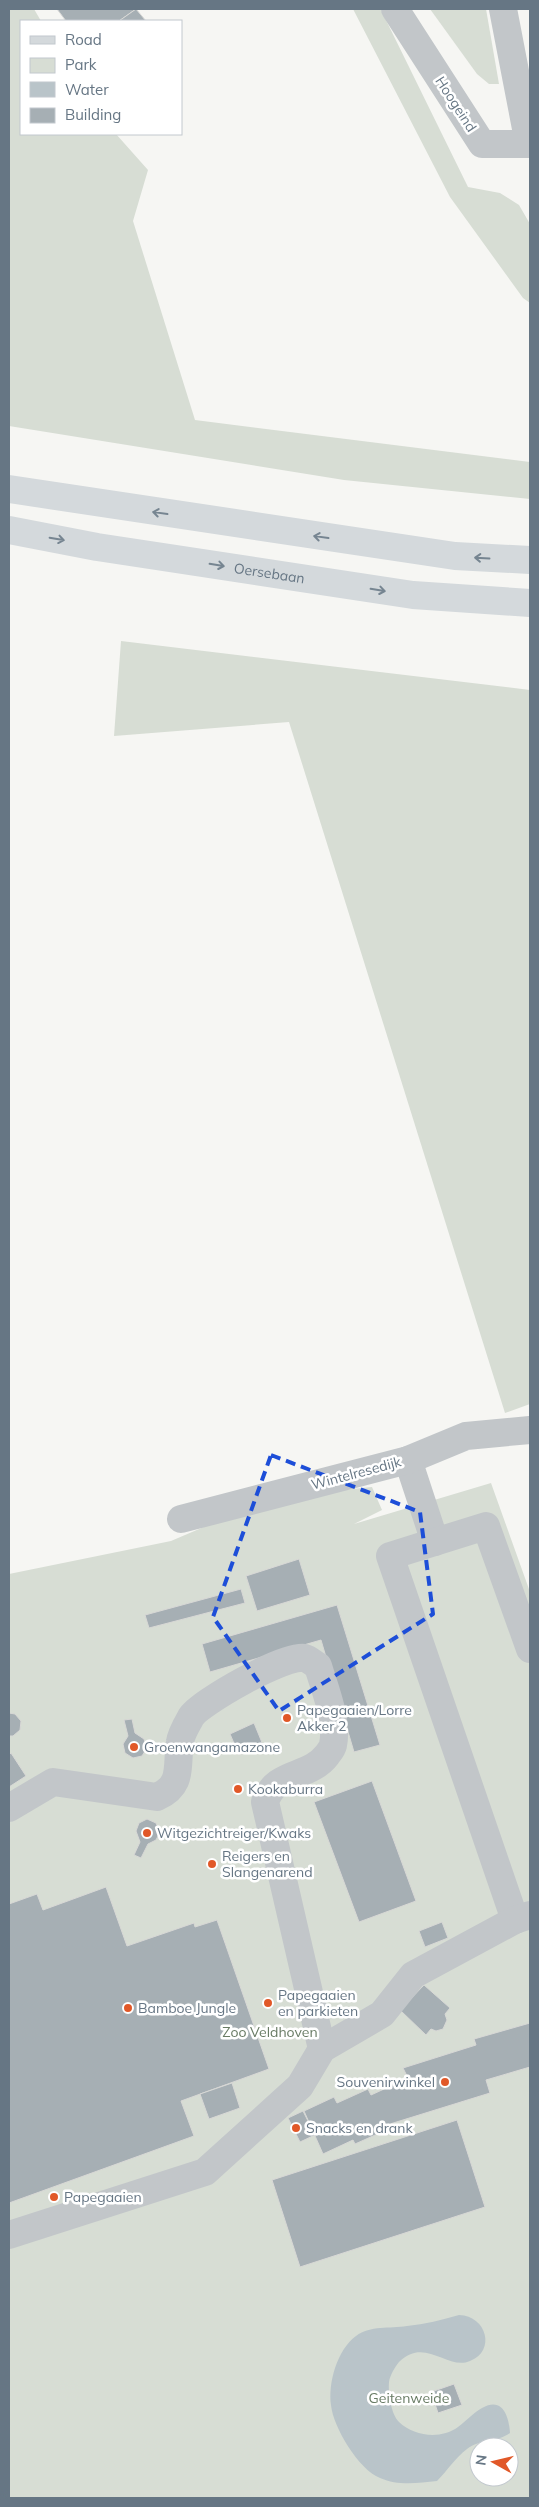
<svg xmlns="http://www.w3.org/2000/svg" width="539" height="2507" font-family="Mulish,sans-serif">
	<rect width="100%" height="100%" fill="#f6f6f3"/>
	<g fill="#d7ddd4" fill-rule="evenodd">
		<path d="M9,9H34L41,21H21V134H116L148,170L133,221L195,420L530,462V499L344,480L9,426Z"/>
		<path d="M353,9H381L382,12L468,187L500,193L519,205L530,224V303L523,298L450,197Z"/>
		<path d="M430,9H486L499,84H489L477,74Z"/>
		<path d="M121,641L530,690V1404L505,1413L289,722L114,736Z"/>
		<path d="M491,1483L530,1592V2498H9V1574L171,1541L274,1497L372,1487L382,1510L354,1524ZM479,2447H509V2477H479Z"/>
	</g>
	<path fill="#b9c4c9" d="M459,2315C487,2316 496,2351 470,2361C448,2371 425,2336 399,2362C395,2367 390,2375 389,2382C388,2393 391,2414 399,2422C414,2436 440,2440 458,2427C466,2421 473,2413 482,2408C503,2396 509,2417 510,2433C498,2442 480,2439 467,2449C456,2457 447,2471 437,2481C418,2483 398,2486 380,2478C359,2470 333,2427 331,2405C328,2383 337,2350 356,2336C371,2325 389,2329 407,2326C425,2324 442,2320 459,2315Z"/>
	<g fill="#a6afb4" stroke="#d8d8d6">
		<path d="M57,9H136L119,21H66Z"/>
		<path d="M136,9L146,21H119Z"/>
		<path d="M299,1559L310,1595L257,1611L246,1576Z"/>
		<path d="M241,1589L245,1603L149,1628L145,1615Z"/>
		<path d="M337,1605L380,1745L354,1752L321,1640L210,1672L202,1644Z"/>
		<path d="M9,1713L15,1714L21,1721L20,1730L13,1736H9Z"/>
		<path d="M132,1719L135,1733L144,1739L147,1748L142,1756L133,1758L125,1753L123,1744L128,1736L124,1720Z"/>
		<path d="M254,1723L263,1745L239,1755L230,1734Z"/>
		<path d="M11,1753L26,1776L9,1787V1755Z"/>
		<path d="M372,1781L416,1901L359,1922L314,1802Z"/>
		<path d="M147,1819L156,1823L160,1832L156,1840L148,1844L141,1858L134,1855L140,1842L136,1831L139,1823Z"/>
		<path d="M106,1887L127,1946L194,1923L195,1927L217,1920L269,2069L181,2101L194,2136L9,2203V1904L37,1894L43,1910Z"/>
		<path d="M442,1922L448,1938L425,1947L419,1931Z"/>
		<path d="M424,1985L450,2008L445,2014L447,2020L443,2029L436,2031L431,2029L426,2035L400,2010Z"/>
		<path d="M530,2023V2067L486,2080L490,2093L390,2124L391,2128L355,2144L353,2140L323,2154L304,2111L334,2097L337,2103L368,2089L371,2095L408,2078L403,2068L476,2045L474,2039Z"/>
		<path d="M232,2083L240,2108L209,2119L200,2094Z"/>
		<path d="M303,2111L315,2135L300,2142L288,2118Z"/>
		<path d="M457,2120L485,2207L300,2267L272,2180Z"/>
		<path d="M454,2384L462,2405L438,2413L431,2392Z"/>
	</g>
	<g fill="none" stroke-linecap="round" stroke-linejoin="round">
		<g stroke="#c2c6c9" stroke-width="28">
			<path d="M395,9L482,144H529L503,9"/>
			<path d="M408,1460L435,1542"/>
			<path d="M181,1519L408,1460L466,1436L530,1430"/>
			<path d="M9,1808L53,1782L157,1797C184,1785 176,1766 180,1742C181,1734 187,1724 191,1717C199,1703 287,1653 305,1658C309,1659 314,1664 318,1666C325,1690 338,1720 333,1745C332,1749 329,1752 327,1755C309,1779 275,1770 265,1802L322,2049"/>
			<path d="M515,1920L390,1556L486,1526L530,1649"/>
			<path d="M9,2235L205,2172L300,2086L322,2049L382,2014L413,1975L515,1920L530,1915"/>
		</g>
		<g stroke="#d4d9dc" stroke-width="28">
			<path d="M9,489L455,556L530,560"/>
			<path id="s1" d="M9,530L97,547L413,595L530,603"/>
		</g>
	</g>
	<defs><path id="oneway-shaft" d="M-6 0H5M1.5-3L5.5 0L1.5 3" fill="none" stroke-width="1.6" stroke-linecap="round" stroke-linejoin="round" transform="scale(1.25)"/></defs>
	<g stroke="#768591">
		<use href="#oneway-shaft" transform="translate(160 513) rotate(-172)"/>
		<use href="#oneway-shaft" transform="translate(321 537) rotate(-172)"/>
		<use href="#oneway-shaft" transform="translate(57 539) rotate(10)"/>
		<use href="#oneway-shaft" transform="translate(482 558) rotate(-177)"/>
		<use href="#oneway-shaft" transform="translate(217 565) rotate(9)"/>
		<use href="#oneway-shaft" transform="translate(378 590) rotate(9)"/>
	</g>
	<path fill="none" stroke="#1d4ed8" stroke-width="4" stroke-dasharray="10 6" stroke-linejoin="round" d="M271,1455L420,1512L433,1614L279,1711L213,1617Z"/>
	<g fill="#e15828" stroke="#fff" stroke-width="2">
		<circle cx="287" cy="1718" r="5"/>
		<circle cx="134" cy="1747" r="5"/>
		<circle cx="238" cy="1789" r="5"/>
		<circle cx="147" cy="1833" r="5"/>
		<circle cx="212" cy="1864" r="5"/>
		<circle cx="268" cy="2003" r="5"/>
		<circle cx="128" cy="2008" r="5"/>
		<circle cx="445" cy="2082" r="5"/>
		<circle cx="296" cy="2128" r="5"/>
		<circle cx="54" cy="2197" r="5"/>
	</g>
	<g text-anchor="middle" dominant-baseline="central" stroke-width="5" stroke-linejoin="round" paint-order="stroke">
		<g font-size="14" fill="#667684" stroke="#fff">
			<text transform="translate(456 104) rotate(57)">Hoogeind</text>
			<text stroke="none"><textPath href="#s1" startOffset="264">Oersebaan</textPath></text>
			<text transform="translate(356 1473) rotate(-15)">Wintelresedijk</text>
		</g>
		<g font-size="14" fill="#667684" stroke="#fff" text-anchor="start">
			<text x="297" y="1710">Papegaaien/Lorre<tspan x="297" dy="16">Akker 2</tspan></text>
			<text x="144" y="1747">Groenwangamazone</text>
			<text x="248" y="1789">Kookaburra</text>
			<text x="157" y="1833">Witgezichtreiger/Kwaks</text>
			<text x="222" y="1856">Reigers en<tspan x="222" dy="16">Slangenarend</tspan></text>
			<text x="278" y="1995">Papegaaien<tspan x="278" dy="16">en parkieten</tspan></text>
			<text x="138" y="2008">Bamboe Jungle</text>
			<text x="435" y="2082" text-anchor="end">Souvenirwinkel</text>
			<text x="306" y="2128">Snacks en drank</text>
			<text x="64" y="2197">Papegaaien</text>
		</g>
		<g font-size="14" fill="#687b64" stroke="#fff">
			<text x="270" y="2032">Zoo Veldhoven</text>
			<text x="409" y="2398">Geitenweide</text>
		</g>
	</g>
	<rect width="539" height="2507" fill="none" stroke="#667684" stroke-width="20"/>
	<rect x="20" y="20" width="162" height="115" fill="#ffffff" stroke="#c2c8ce"/>
	<rect x="30" y="36" width="25" height="8" fill="#d4d9dc" stroke="#c2c8ce"/>
	<text x="65" y="45" font-size="15" fill="#667684">Road</text>
	<rect x="30" y="58" width="25" height="15" fill="#d7ddd4" stroke="#c2c8ce"/>
	<text x="65" y="70" font-size="15" fill="#667684">Park</text>
	<rect x="30" y="82" width="25" height="15" fill="#b9c4c9" stroke="#c2c8ce"/>
	<text x="65" y="95" font-size="15" fill="#667684">Water</text>
	<rect x="30" y="108" width="25" height="15" fill="#a6afb4" stroke="#c2c8ce"/>
	<text x="65" y="120" font-size="15" fill="#667684">Building</text>
	<g transform="translate(494 2462) rotate(278)"><circle r="24" fill="#ffffff" stroke="#c2c8ce"/>
	<path d="M0-4L9 19L0 12L-9 19Z" fill="#e15828"/>
	<text y="-8" font-size="14" font-weight="bold" text-anchor="middle" fill="#667684">N</text>
	</g>
</svg>
